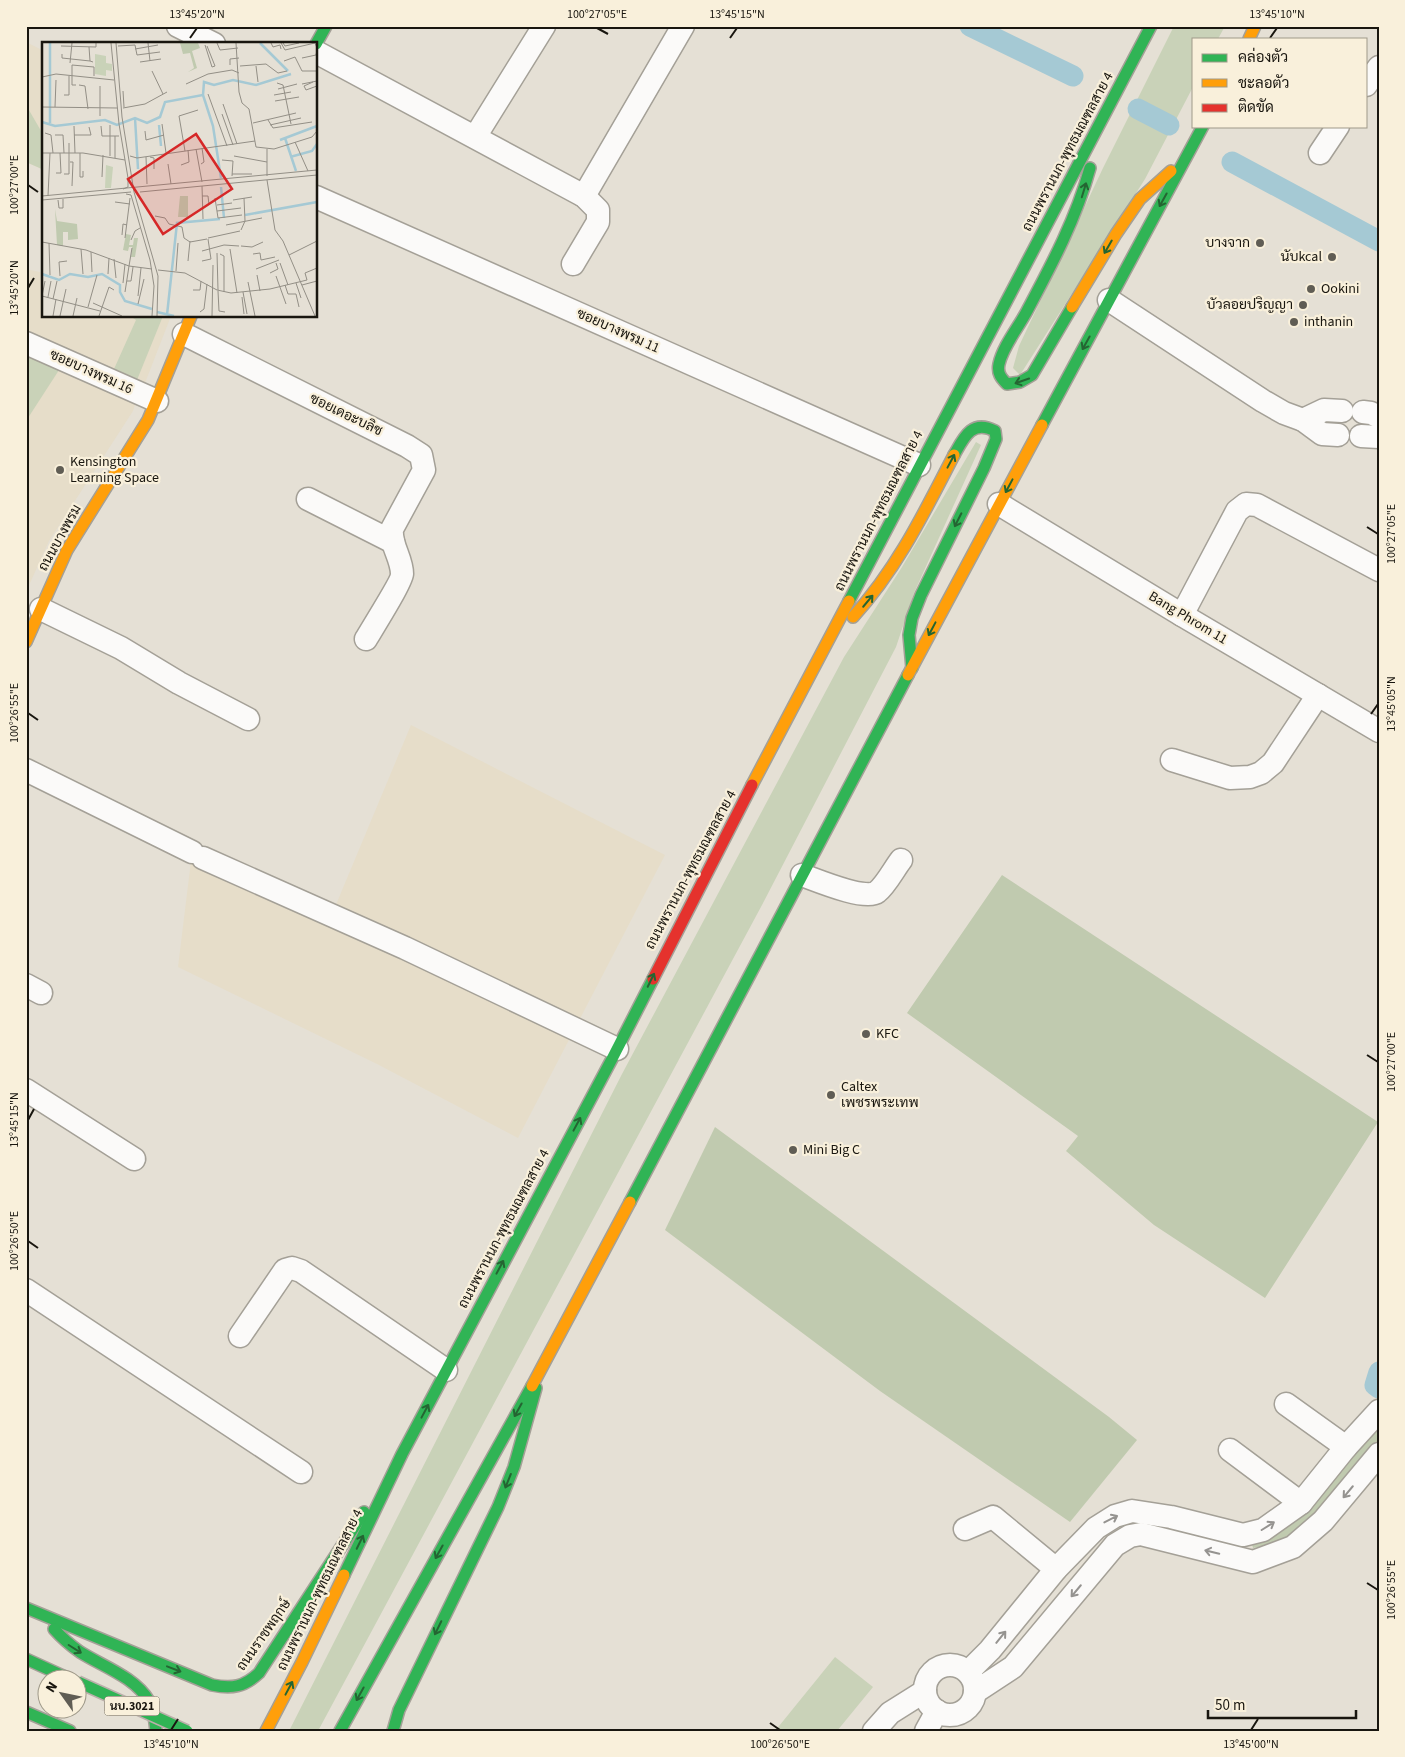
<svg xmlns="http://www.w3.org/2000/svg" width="1405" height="1757" font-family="'Source Sans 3',Sarabun,sans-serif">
	<rect width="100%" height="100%" fill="#e5e0d5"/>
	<g fill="#e6ddc9">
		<path d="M26,42L44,51V170L26,162Z"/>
		<path d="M26,269L44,273V316H171L145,383L26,330Z"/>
		<path d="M26,352L131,401L135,405L133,411L49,541L26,592Z"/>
		<path d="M411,725L665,855L518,1138L377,1064L178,967L191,861L335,907Z"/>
	</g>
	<g fill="#c9d2b8">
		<path d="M1174,26H1225L1218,39H1194V85L1145,179L1020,375L1013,368L1019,346L1103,168Z"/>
		<path d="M26,105L44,136V170L26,162Z"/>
		<path d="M130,316H163L137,380L114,369L136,320Z"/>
		<path d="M26,352L61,367L26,421Z"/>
		<path d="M976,442L981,445L914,593L896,647L762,905L318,1731H289L622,1074L844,657L902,567Z"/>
		<path d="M835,1657L873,1687L837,1731H775Z"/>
	</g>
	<g fill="#c0caaf">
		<path d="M1002,875L1378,1122L1265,1298L1154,1225L1066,1151L1078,1136L907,1013Z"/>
		<path d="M715,1127L1109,1417L1137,1440L1070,1522L880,1391L665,1230Z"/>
		<path d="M1379,1428V1439L1305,1526L1288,1539L1275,1544L1253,1548L1251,1540L1356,1451Z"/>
	</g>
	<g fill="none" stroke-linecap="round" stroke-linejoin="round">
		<g stroke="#a5c9d4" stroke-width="21">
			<path d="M970,26L1073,76"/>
			<path d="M1138,109L1169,125"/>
			<path d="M1232,162L1379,241"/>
			<path d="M1379,1372L1375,1385L1379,1388"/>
		</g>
		<g stroke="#a4a097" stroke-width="25">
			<g id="street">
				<path d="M178,26L214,44"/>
				<path d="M316,52L584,196L598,210V222L573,264"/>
				<path d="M1366,85L1379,67"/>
				<path d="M475,137L544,26"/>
				<path d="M1320,153L1338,126"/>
				<path d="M584,196L683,26"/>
				<path d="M316,197L919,465"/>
				<path d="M1109,300L1263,401L1284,413L1303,420L1322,434L1338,435"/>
				<path d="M184,334L407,446L421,455L424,470L392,529C390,545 402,558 402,574C402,581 372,629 366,639"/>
				<path d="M26,343L157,401"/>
				<path d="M1363,412L1371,413L1379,417"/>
				<path d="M1303,420L1324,410L1342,411"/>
				<path d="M1361,436L1379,437"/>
				<path d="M308,499L393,542"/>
				<path d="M999,504L1182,615L1379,731"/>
				<path d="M41,609L121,648L179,683L248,719"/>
				<path d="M1182,615L1237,511L1246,504L1257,505L1379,570"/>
				<path d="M1172,760L1230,778L1250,777L1261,773L1273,763L1318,695"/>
				<path d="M26,770L192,852"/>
				<path d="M203,858L405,948L617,1049"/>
				<path d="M802,875C816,880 866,901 877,892C886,885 894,869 901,860"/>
				<path d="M26,985L41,993"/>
				<path d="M26,1090L134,1159"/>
				<path d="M26,1290L301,1472"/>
				<path d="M240,1336L285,1270L292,1268L301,1271L446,1370"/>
				<path d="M1286,1404L1346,1447"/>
				<path d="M1230,1450L1301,1503"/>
				<path d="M965,1529L993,1517L1056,1569"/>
				<circle cx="950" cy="1690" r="25"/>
				<path d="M968,1672L990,1650L1056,1569L1096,1528L1115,1516L1132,1511L1171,1517L1243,1535L1263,1530L1301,1503L1346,1447L1379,1411"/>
				<path d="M975,1692L1013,1667L1115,1545L1130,1536L1141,1534L1253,1562L1293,1547L1323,1521L1379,1454"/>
				<path d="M874,1731L890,1713L925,1691"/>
				<path d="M926,1731L937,1711"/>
			</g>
		</g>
		<g stroke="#a4a097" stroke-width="14">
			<g id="fast">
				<path d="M316,44L326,26"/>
				<path d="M1072,307L1032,375L1020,382L1007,384C1001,378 997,373 999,364C1003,346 1018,328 1027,311C1052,264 1076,219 1090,168"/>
				<path d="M1042,425L1203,126"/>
				<path d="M849,601L1151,26"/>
				<path d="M912,668L909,635L912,618L921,595L984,468L996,439L995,431C972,419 964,437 954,455"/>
				<path d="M630,1202L908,675"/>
				<path d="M344,1575L402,1454L613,1057L653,979"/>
				<path d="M26,1608L212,1685C232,1689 244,1687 259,1673L364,1512"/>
				<path d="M54,1629C62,1638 70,1645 80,1652C102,1666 135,1677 149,1701C154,1711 155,1720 156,1731"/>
				<path d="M26,1659L72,1680"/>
				<path d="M26,1712L70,1731"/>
				<path d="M340,1731L532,1386"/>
				<path d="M393,1731L399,1710L498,1507L514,1467L536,1388"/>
			</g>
		</g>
		<g stroke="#a4a097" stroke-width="14">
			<g id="slow">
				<path d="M1249,39L1255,26"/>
				<path d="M1072,307L1116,234L1140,199L1171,171"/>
				<path d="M853,617C897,569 924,513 954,455"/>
				<path d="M26,642L67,550L148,420L191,316"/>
				<path d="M908,675L1042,425"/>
				<path d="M752,785L849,601"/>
				<path d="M532,1386L630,1202"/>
				<path d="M266,1731L302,1662L344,1575"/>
			</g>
		</g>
		<g stroke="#a4a097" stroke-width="14">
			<path id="jam" d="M653,979L752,785"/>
		</g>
		<use href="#street" stroke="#fbfaf9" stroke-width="22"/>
		<use href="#fast" stroke="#30b455" stroke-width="11"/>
		<use href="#slow" stroke="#ff9f0a" stroke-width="11"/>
		<use href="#jam" stroke="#e5322d" stroke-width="11"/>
		<g stroke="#bbafaa" stroke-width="14" stroke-linecap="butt">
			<path id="fast-bridge" d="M78,1682L187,1731"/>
		</g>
		<use href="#fast-bridge" stroke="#30b455" stroke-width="11"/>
	</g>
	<defs><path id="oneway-shaft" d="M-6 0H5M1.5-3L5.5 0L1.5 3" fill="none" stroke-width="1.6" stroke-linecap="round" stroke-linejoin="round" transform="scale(1.25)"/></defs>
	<g stroke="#246532">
		<use href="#oneway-shaft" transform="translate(1084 190) rotate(-73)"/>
		<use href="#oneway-shaft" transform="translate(1163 200) rotate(119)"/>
		<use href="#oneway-shaft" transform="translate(1108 247) rotate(120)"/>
		<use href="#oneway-shaft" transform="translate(1086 343) rotate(119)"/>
		<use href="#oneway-shaft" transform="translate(1022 381) rotate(161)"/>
		<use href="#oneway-shaft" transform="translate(951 461) rotate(-62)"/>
		<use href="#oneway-shaft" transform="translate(1009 486) rotate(118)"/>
		<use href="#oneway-shaft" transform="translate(958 520) rotate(117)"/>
		<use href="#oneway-shaft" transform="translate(868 601) rotate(-50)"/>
		<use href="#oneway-shaft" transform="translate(932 629) rotate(118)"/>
		<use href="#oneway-shaft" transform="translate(651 980) rotate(-64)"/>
		<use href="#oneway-shaft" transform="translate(577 1124) rotate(-62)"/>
		<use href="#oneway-shaft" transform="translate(500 1267) rotate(-62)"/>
		<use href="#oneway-shaft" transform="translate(518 1410) rotate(119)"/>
		<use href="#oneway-shaft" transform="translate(425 1411) rotate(-62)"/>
		<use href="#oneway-shaft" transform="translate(508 1481) rotate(112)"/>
		<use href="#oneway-shaft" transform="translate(360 1542) rotate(-64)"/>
		<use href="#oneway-shaft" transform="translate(439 1552) rotate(119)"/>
		<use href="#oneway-shaft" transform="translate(438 1628) rotate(116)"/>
		<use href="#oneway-shaft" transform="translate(75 1649) rotate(32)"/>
		<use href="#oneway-shaft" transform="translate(174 1669) rotate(21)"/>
		<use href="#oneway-shaft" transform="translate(289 1688) rotate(-62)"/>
		<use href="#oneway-shaft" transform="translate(360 1694) rotate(119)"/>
	</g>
	<g stroke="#959390">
		<use href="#oneway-shaft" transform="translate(1348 1492) rotate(130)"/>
		<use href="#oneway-shaft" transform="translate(1111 1519) rotate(-27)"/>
		<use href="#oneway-shaft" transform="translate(1268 1526) rotate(-32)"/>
		<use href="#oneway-shaft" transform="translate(1212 1552) rotate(-166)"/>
		<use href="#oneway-shaft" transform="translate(1076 1591) rotate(130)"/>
		<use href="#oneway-shaft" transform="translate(1001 1637) rotate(-51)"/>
	</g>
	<path fill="none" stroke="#19160f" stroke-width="2" d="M597,28L608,34M190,38L197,28M730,38L737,28M1270,38L1277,28M28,185L38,192M28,288L34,278M1367,527L1378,534M28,713L38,720M1371,714L1378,704M1367,1055L1378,1062M28,1120L34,1109M28,1241L38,1248M1367,1583L1378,1590M770,1723L780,1730M171,1730L178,1719M1251,1730L1258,1719"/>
	<g fill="#605d54" stroke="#f9f0db" stroke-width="2">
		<circle cx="1260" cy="243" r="5"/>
		<circle cx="1332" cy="257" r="5"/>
		<circle cx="1311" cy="289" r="5"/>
		<circle cx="1303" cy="305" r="5"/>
		<circle cx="1294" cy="322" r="5"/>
		<circle cx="60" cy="470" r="5"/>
		<circle cx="866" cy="1034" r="5"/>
		<circle cx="831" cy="1095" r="5"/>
		<circle cx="793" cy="1150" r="5"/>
	</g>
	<g text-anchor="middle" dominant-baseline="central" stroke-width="4.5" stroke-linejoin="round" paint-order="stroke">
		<rect fill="#f9f0db" stroke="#5c574c" stroke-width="1" x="104.5" y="1696.5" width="55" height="19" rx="4"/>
		<g font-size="12" font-weight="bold" fill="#19160f">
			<text x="132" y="1706">นบ.3021</text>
		</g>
		<g font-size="14" fill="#19160f" stroke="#f9f0db">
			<text transform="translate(1068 152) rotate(-62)">ถนนพรานนก-พุทธมณฑลสาย 4</text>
			<text transform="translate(618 331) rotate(24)">ซอยบางพรม 11</text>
			<text transform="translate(91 372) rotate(24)">ซอยบางพรม 16</text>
			<text transform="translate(346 415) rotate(26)">ซอยเดอะบลิซ</text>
			<text transform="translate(879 511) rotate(-63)">ถนนพรานนก-พุทธมณฑลสาย 4</text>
			<text transform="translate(60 538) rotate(-61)">ถนนบางพรม</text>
			<text transform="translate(1188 618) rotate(31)">Bang Phrom 11</text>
			<text transform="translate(691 870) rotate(-62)">ถนนพรานนก-พุทธมณฑลสาย 4</text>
			<text transform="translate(504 1229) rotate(-62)">ถนนพรานนก-พุทธมณฑลสาย 4</text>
			<text transform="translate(320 1590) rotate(-64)">ถนนพรานนก-พุทธมณฑลสาย 4</text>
			<text transform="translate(264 1635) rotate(-55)">ถนนราชพฤกษ์</text>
		</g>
		<g font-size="14" fill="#19160f" stroke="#f9f0db" text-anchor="start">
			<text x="1250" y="243" text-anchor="end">บางจาก</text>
			<text x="1322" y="257" text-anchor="end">นับkcal</text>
			<text x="1321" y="289">Ookini</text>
			<text x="1293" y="305" text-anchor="end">บัวลอยปริญญา</text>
			<text x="1304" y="322">inthanin</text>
			<text x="70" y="462">Kensington<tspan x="70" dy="16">Learning Space</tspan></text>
			<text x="876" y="1034">KFC</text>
			<text x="841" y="1087">Caltex<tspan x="841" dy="16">เพชรพระเทพ</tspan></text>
			<text x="803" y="1150">Mini Big C</text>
		</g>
	</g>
	<g transform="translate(42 42)">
		<rect width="275" height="275" fill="#e5e0d5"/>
		<path d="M53,12L64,14V21L70,22V29L64,28V34L53,32ZM64,123L71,125L69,146H63Z" fill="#c9d2b8"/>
		<path d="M138,1H156L158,6L150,9L155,26L146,30L152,26L148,11L141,12ZM138,154H146V175H136ZM13,167L15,179L35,182L36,197L26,198V190H21V204L15,203ZM84,192L89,193L87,203H91L92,196H96L93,215H89L90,205H87L86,209L81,208Z" fill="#c0caaf"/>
		<path fill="none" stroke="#a5c9d4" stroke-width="2.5" d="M218,1L246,29M161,53L171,84L179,136M93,76L96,127M0,80L13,84L63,78L75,83L93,76L105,81L118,75L123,60L161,53L162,40L172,43L191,38L214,43L249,32M8,81V1M117,83L119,104M243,96L254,129M238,98L275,84M248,115L270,109L275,102M179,145L182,176M203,173L275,160M0,232L17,238L28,232L46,235L60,232L78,243V250L83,259L110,267M115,270L132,274M125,273L135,181L178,177"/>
		<path fill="none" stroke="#938f86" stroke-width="1" d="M69,1L77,82L86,136V145L81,147M74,1L80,75L92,150L116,234L115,274M106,1L108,19M175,1L178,8L196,6M194,1L197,50L200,61L207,67L214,105L232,107L270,95L275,89M229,1L231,5L238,3L239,7M239,1L243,8L273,1L275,6M241,1L243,4L257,1M93,3L95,13L118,10M163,3L170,25L173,24M19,4L54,5V1M76,4L93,3M165,4L173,24M47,5L48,19L51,20M93,7L116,3M20,12V16L48,19M260,16L274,13L275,8M242,19L253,15L260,29H275M98,20L119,17M28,21L30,1M188,23V17L197,16M198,24L224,22L236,31L245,29M214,24L216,40M110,29L121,52M0,35L14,32L72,38M271,40L262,44L264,48L275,44M235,41L241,43L249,82M144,42L166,32L190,28L197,31M260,42L275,39M34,43H30V23L52,25V34M37,43L43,44L46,67M58,44V74M236,47L255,42M81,49L82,65M166,52L185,104M22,53H27V34M232,53L249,50M233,59L257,55M181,62L195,102M0,65L75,66M13,65L14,38M81,66L103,62L125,50M180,72L191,103M226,78L231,86L270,80M211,81L254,71M120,82L124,111M228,83L259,76M32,84L33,111M59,84L60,94H77M103,89L104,98L122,93M3,91L9,93L11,111M13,93H21L22,111M32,93H49L47,85M73,94V116M253,100L266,129M154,107L160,140M225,107V134M143,109L137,74L156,68M0,111H41L83,118M38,111V135H41V129M68,114V83M88,114L95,116L213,99M192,114L225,120M104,115L105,142M108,115L112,116V127M180,118L191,119L190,134M28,120H31L30,144M126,122L129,142M159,122L162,120L160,106M139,123L147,120L146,108M14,131H19L18,111M22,132H27V101M190,132H210M60,135L61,113M225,138L233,188L241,199L273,274M160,144L161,177M98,150L275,133M84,152L89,153L108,218L112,244L110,274M0,154L275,128M6,154L8,111M160,154H166L167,163M173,156L176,176L200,173M0,158L89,150M16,158L17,166H21V157M191,158L210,155M73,160L88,162M175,163L190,161M175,169L199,166M113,174L123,176L127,182L140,185L142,196L148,200L165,197M184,183L220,176M199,188L203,179L202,156M80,193L81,182L85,183M83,196L88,156M166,196L198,189M89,198L93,189L98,186M0,200L44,208L87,224L110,227M7,201L8,233M199,204L210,205L221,200M39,207L41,232M188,207L195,251M160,209L182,203L197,204M49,210L50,230M175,211L176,248M178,212L182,214V250M211,212L218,211L219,218L233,215M247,213L275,199M72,217L74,236M146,219L148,199M160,219L169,217L166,197M238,221L246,243M87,224L90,206M214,227L237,218M116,228L143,231L175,248L189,251L228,247L265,238L263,231L275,226M134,229L136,201M228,231L236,227L234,221M66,232L67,216M215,233L218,249M18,234L17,220L25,219M234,234L244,262M85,239H89L91,225M206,240L213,274M81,241L83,222M254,241L259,256M243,243L246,252H254L257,265M260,243L275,239M151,248H158L159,239M176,249L177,269L183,270M83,250L87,224M201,250L205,272M0,254L58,269M0,254L3,239M96,254L99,226M6,255L9,239M200,255L202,272M11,257L15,239M51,261L80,274M96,262L102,237M46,265L55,233M158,270L162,267L165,242M11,274L14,257M18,274L24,247M31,274L35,256M57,274L67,245L72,248M170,274L171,223"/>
		<path fill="#d62828" fill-opacity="0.15" stroke="#d62828" stroke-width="2.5" d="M154,92L190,147L121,192L86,137Z"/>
		<rect width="275" height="275" fill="none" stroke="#19160f" stroke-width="2.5"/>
	</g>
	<rect width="1405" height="1757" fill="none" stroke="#f9f0db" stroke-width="55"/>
	<rect x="1192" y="38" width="175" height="90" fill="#f9f0db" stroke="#9f9989"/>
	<rect x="1202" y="54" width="25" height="8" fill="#30b455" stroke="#9f9989"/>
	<text x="1238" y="62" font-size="15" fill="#19160f">คล่องตัว</text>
	<rect x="1202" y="79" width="25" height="8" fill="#ff9f0a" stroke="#9f9989"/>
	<text x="1238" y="88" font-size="15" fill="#19160f">ชะลอตัว</text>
	<rect x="1202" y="104" width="25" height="8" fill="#e5322d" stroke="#9f9989"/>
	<text x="1238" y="112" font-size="15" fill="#19160f">ติดขัด</text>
	<g transform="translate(62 1694) rotate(303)"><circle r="24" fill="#f9f0db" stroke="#9f9989"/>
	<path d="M0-4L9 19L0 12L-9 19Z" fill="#605d54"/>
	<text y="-8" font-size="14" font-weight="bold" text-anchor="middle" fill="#19160f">N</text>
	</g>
	<path d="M1208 1710v8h148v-8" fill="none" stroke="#19160f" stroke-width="2.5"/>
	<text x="1215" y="1710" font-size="15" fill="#19160f" stroke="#f9f0db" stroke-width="4" paint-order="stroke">50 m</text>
	<rect x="28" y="28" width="1350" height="1702" fill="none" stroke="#19160f" stroke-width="2"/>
	<g font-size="12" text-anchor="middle" fill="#19160f">
		<text x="197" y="18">13°45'20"N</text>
		<text x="597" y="18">100°27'05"E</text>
		<text x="737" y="18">13°45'15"N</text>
		<text x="1277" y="18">13°45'10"N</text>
		<text transform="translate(14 185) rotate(-90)" y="4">100°27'00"E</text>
		<text transform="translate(14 288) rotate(-90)" y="4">13°45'20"N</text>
		<text transform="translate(1391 534) rotate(-90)" y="4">100°27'05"E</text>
		<text transform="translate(1391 704) rotate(-90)" y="4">13°45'05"N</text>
		<text transform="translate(14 713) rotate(-90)" y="4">100°26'55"E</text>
		<text transform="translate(1391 1062) rotate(-90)" y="4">100°27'00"E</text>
		<text transform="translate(14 1120) rotate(-90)" y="4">13°45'15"N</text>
		<text transform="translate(14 1241) rotate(-90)" y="4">100°26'50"E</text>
		<text transform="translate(1391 1590) rotate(-90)" y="4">100°26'55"E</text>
		<text x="171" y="1748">13°45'10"N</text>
		<text x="780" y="1748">100°26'50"E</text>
		<text x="1251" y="1748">13°45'00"N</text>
	</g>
</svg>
